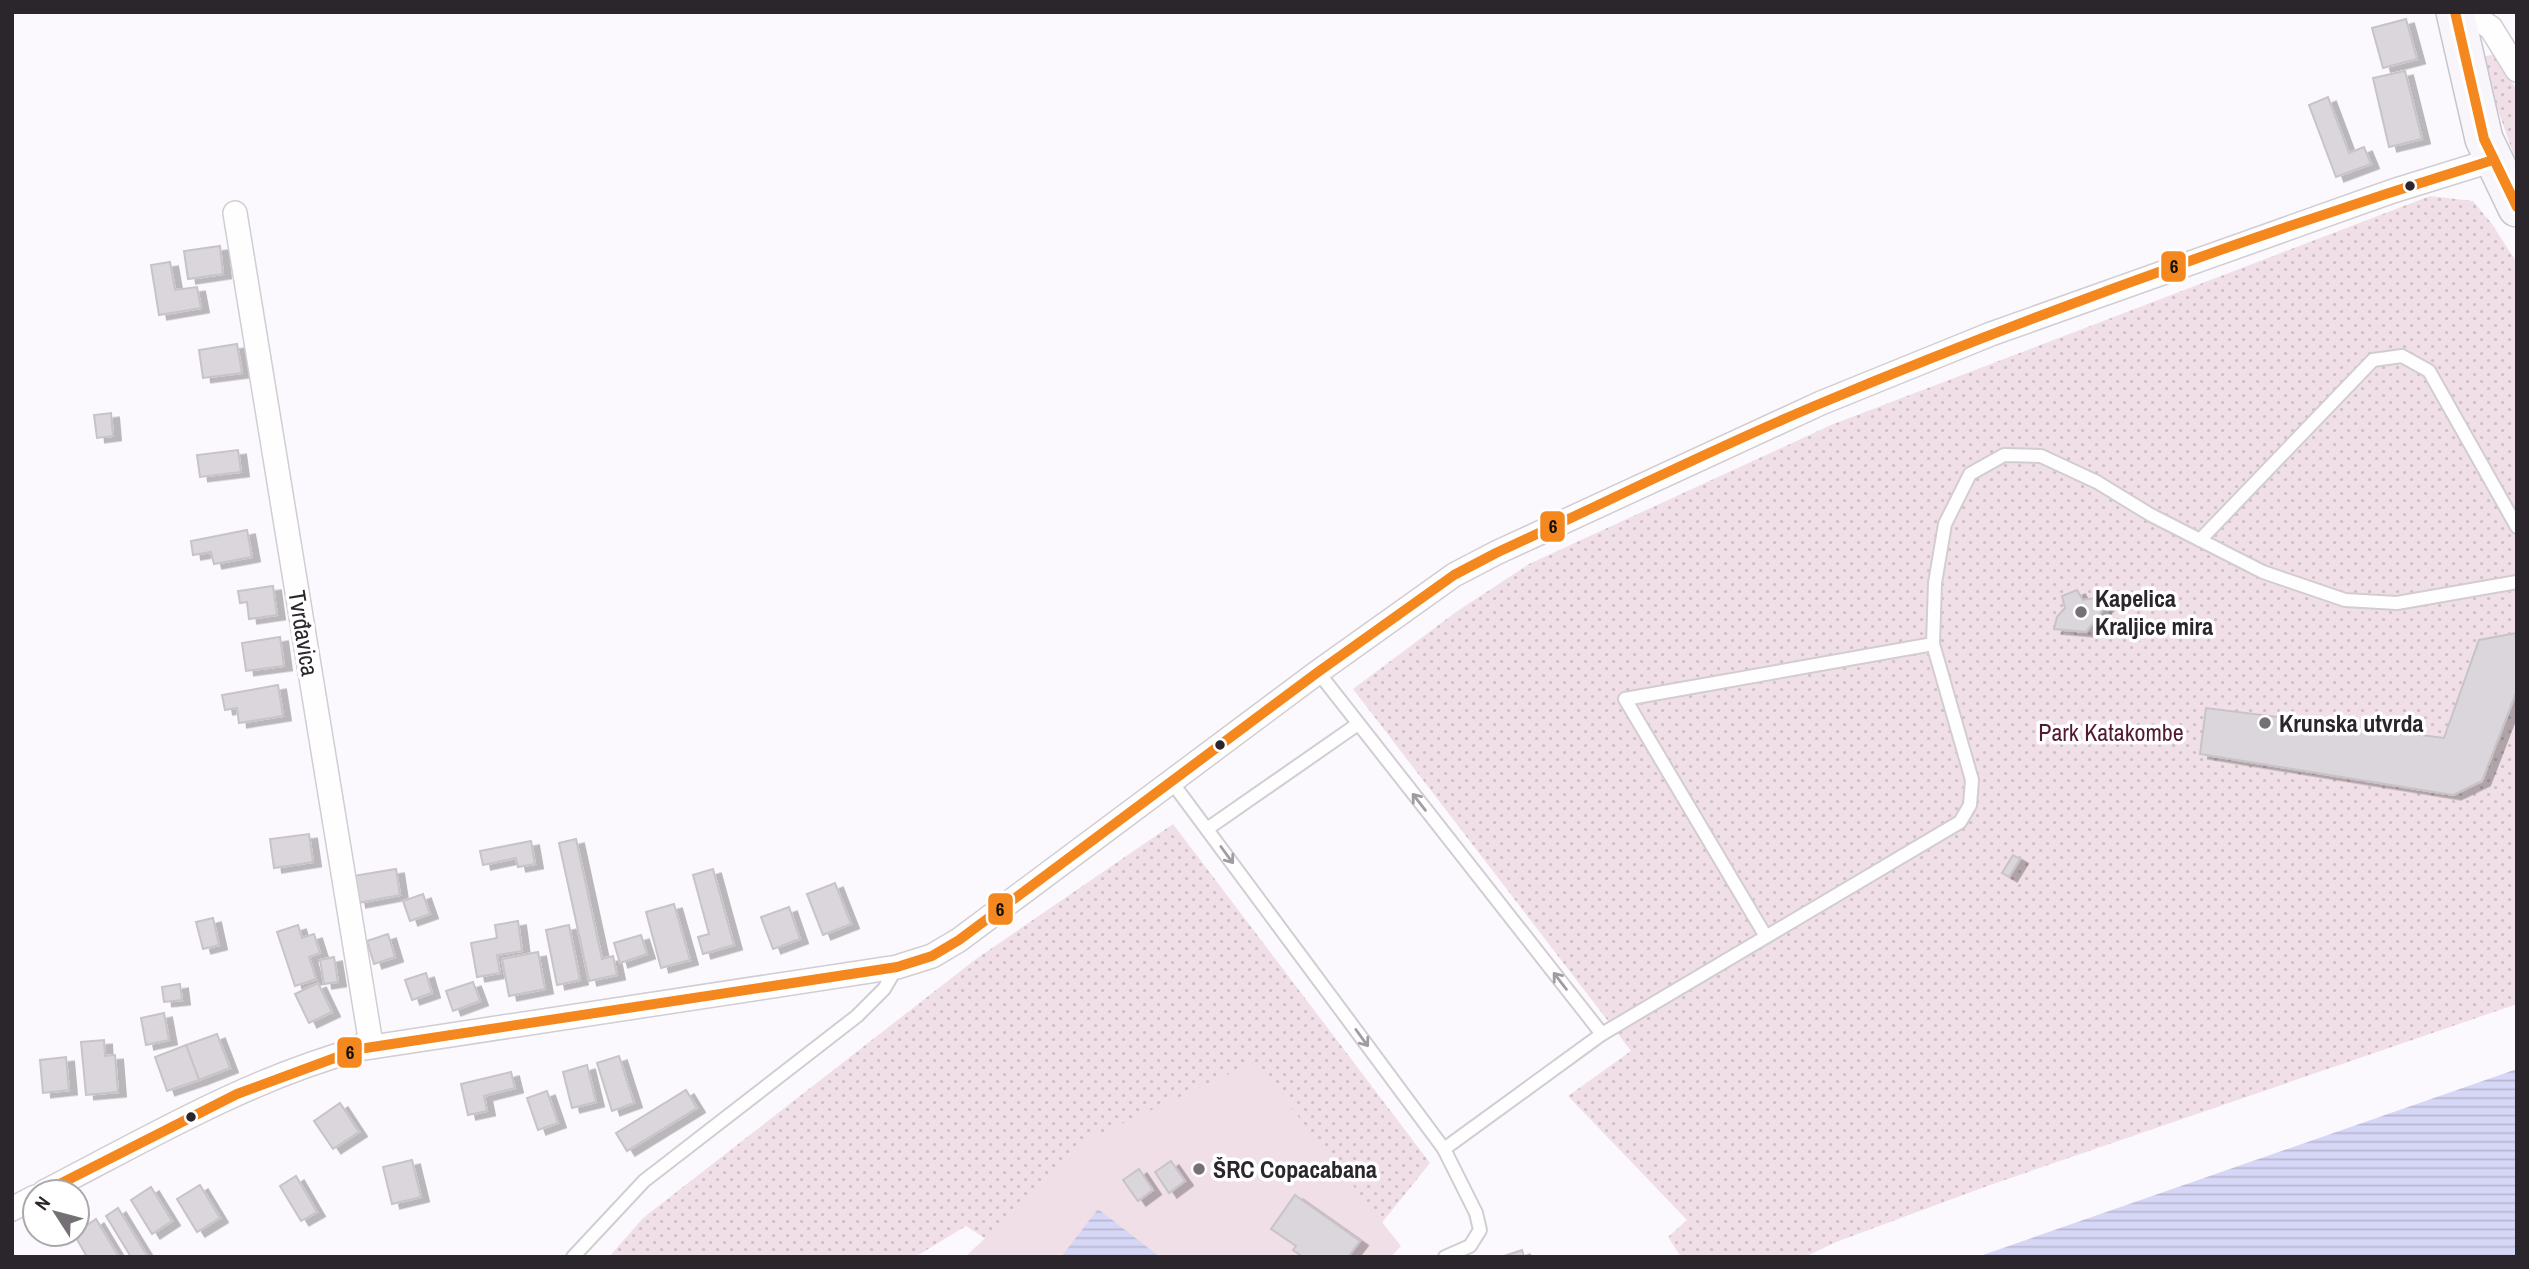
<svg xmlns="http://www.w3.org/2000/svg" width="2529" height="1269" font-family="'Archivo Narrow',sans-serif">
	<defs>
		<pattern id="grass-dots" width="8" height="8" patternUnits="userSpaceOnUse" patternTransform="scale(1.75)"><rect width="8" height="8" fill="#f0dfe6"/><path d="M2 2h.1M6 6h.1" fill="none" stroke="#cebfc5" stroke-width="1.8" stroke-linecap="round"/></pattern>
		<pattern id="water-rules" width="6" height="5" patternUnits="userSpaceOnUse" patternTransform="scale(1.75)"><rect width="6" height="5" fill="#d6d7f6"/><path d="M0 2.5h6" fill="none" stroke="#b8b8d3"/></pattern>
		<filter id="shadow"><feDropShadow dx="8" dy="4.5" stdDeviation="0" flood-color="#0004"/></filter>
	</defs>
	<rect width="100%" height="100%" fill="#fcf9fe"/>
	<g fill="url(#grass-dots)">
		<path d="M2496,54L2517,91V164L2485,73L2482,57Z"/>
		<path d="M2430,196L2473,201L2492,224L2517,263V1004L1990,1185L1836,1242L1805,1257H1681L1668,1237L1687,1220L1568,1096L1631,1051L1353,689L1456,612L1529,564L1831,425Z"/>
		<path d="M1173,824L1430,1163L1372,1235L1003,1250L966,1226L915,1257H609L643,1218L976,959Z"/>
	</g>
	<path fill="#f0dfe6" d="M1255,1062L1401,1246L1391,1257H965L1093,1137Z"/>
	<g fill="url(#water-rules)">
		<path d="M2517,1069V1257H1977Z"/>
		<path d="M1098,1209L1160,1257H1061Z"/>
	</g>
	<g fill="#dbd6db" stroke="#c7c3c7" stroke-width="2" filter="url(#shadow)">
		<path d="M2406,19L2417,59L2383,68L2372,28Z"/>
		<path d="M2405,71L2422,139L2389,147L2373,78Z"/>
		<path d="M2328,97L2349,153L2364,147L2371,164L2336,177L2309,105Z"/>
		<path d="M220,246L223,274L188,279L184,251Z"/>
		<path d="M170,262L175,290L197,287L201,308L159,315L151,265Z"/>
		<path d="M237,344L242,373L203,378L199,350Z"/>
		<path d="M111,413L113,436L97,438L94,415Z"/>
		<path d="M238,450L241,472L200,477L197,455Z"/>
		<path d="M247,530L252,557L214,564L211,552L193,555L191,541Z"/>
		<path d="M273,586L277,615L249,619L247,602L240,603L238,591Z"/>
		<path d="M2077,590L2083,600L2095,598L2107,604L2086,632L2054,629L2057,617L2065,608L2062,596Z"/>
		<path d="M2517,633V690L2482,781L2453,795L2200,754L2206,708L2444,738L2479,640Z"/>
		<path d="M280,637L284,666L246,671L242,643Z"/>
		<path d="M278,685L283,716L239,723L237,708L225,710L222,695Z"/>
		<path d="M309,834L313,862L274,868L270,839Z"/>
		<path d="M576,839L602,959L613,956L617,975L589,981L559,843Z"/>
		<path d="M531,841L535,864L518,867L516,858L483,865L480,851Z"/>
		<path d="M2013,855L2020,859L2009,877L2002,873Z"/>
		<path d="M396,869L400,895L358,903L353,876Z"/>
		<path d="M713,869L734,945L703,954L698,937L709,934L693,875Z"/>
		<path d="M835,883L851,924L823,935L807,894Z"/>
		<path d="M423,894L430,914L410,921L403,901Z"/>
		<path d="M674,904L690,960L661,968L646,912Z"/>
		<path d="M789,907L800,939L773,949L761,917Z"/>
		<path d="M213,918L219,945L203,949L196,922Z"/>
		<path d="M518,921L522,951L497,955L500,973L477,977L471,943L497,938L495,925Z"/>
		<path d="M298,925L302,938L314,934L320,953L309,957L316,979L295,986L277,932Z"/>
		<path d="M569,925L580,980L557,985L546,930Z"/>
		<path d="M388,934L395,957L374,964L367,941Z"/>
		<path d="M641,935L647,954L620,963L614,943Z"/>
		<path d="M538,952L545,989L509,996L502,959Z"/>
		<path d="M334,957L338,982L324,984L320,960Z"/>
		<path d="M426,973L432,993L412,1000L405,980Z"/>
		<path d="M473,982L480,1001L453,1011L446,991Z"/>
		<path d="M318,983L332,1012L309,1023L295,994Z"/>
		<path d="M180,984L182,1000L164,1002L162,987Z"/>
		<path d="M164,1013L169,1040L146,1045L141,1018Z"/>
		<path d="M217,1034L230,1068L199,1080L186,1045Z"/>
		<path d="M104,1040L105,1056L115,1055L118,1092L86,1095L81,1042Z"/>
		<path d="M186,1045L199,1080L167,1091L155,1057Z"/>
		<path d="M619,1056L634,1103L612,1111L597,1063Z"/>
		<path d="M66,1057L69,1090L43,1093L40,1060Z"/>
		<path d="M587,1065L596,1102L572,1108L563,1072Z"/>
		<path d="M511,1072L515,1088L484,1096L487,1111L468,1115L461,1084Z"/>
		<path d="M686,1090L697,1108L627,1151L616,1133Z"/>
		<path d="M547,1091L558,1123L538,1130L527,1098Z"/>
		<path d="M340,1103L359,1132L333,1149L314,1121Z"/>
		<path d="M412,1160L421,1197L392,1204L383,1167Z"/>
		<path d="M1171,1161L1185,1181L1169,1193L1155,1172Z"/>
		<path d="M1139,1169L1153,1190L1138,1201L1123,1180Z"/>
		<path d="M296,1176L317,1212L301,1221L280,1186Z"/>
		<path d="M200,1185L220,1218L197,1232L177,1199Z"/>
		<path d="M151,1187L172,1221L152,1234L131,1200Z"/>
		<path d="M1295,1195L1360,1241L1348,1257H1303L1293,1250L1296,1246L1271,1229Z"/>
		<path d="M118,1208L148,1257H131L106,1216Z"/>
		<path d="M96,1219L119,1257H87L74,1234Z"/>
		<path d="M1522,1250L1524,1257H1501Z"/>
	</g>
	<g fill="none" stroke-linecap="round" stroke-linejoin="round">
		<g stroke="#d1cdd3" stroke-width="16">
			<g id="service">
				<path d="M2200,540L2373,360L2402,356L2429,371L2517,527"/>
				<path d="M1318,672L1602,1034"/>
				<path d="M1171,781L1444,1149L1602,1034L1960,822L1970,805L1972,780L1933,644L1935,583L1945,524L1970,474L2004,455L2041,456L2097,482L2151,515L2263,572L2345,600L2397,603L2517,582"/>
				<path d="M1207,829L1358,724"/>
				<path d="M1765,935L1625,699L1933,644"/>
				<path d="M1444,1149L1476,1213L1480,1230L1470,1246L1445,1257"/>
				<path d="M573,1257L644,1181L857,1016L884,989L897,967"/>
			</g>
		</g>
		<g stroke="#d1cdd3" stroke-width="26">
			<g id="minor">
				<path d="M2468,12L2491,28L2517,70"/>
				<path d="M235,213L370,1038L359,1049"/>
				<path d="M44,1192C147,1139 246,1080 359,1049L897,967L932,956L959,940L1318,672L1454,575L1496,553L1821,403L1991,334L2393,191L2493,160"/>
				<path d="M12,1209L35,1197"/>
			</g>
		</g>
		<g stroke="#c9c5ce" stroke-width="40">
			<path id="primary" d="M2455,12L2484,139L2517,208"/>
		</g>
		<use href="#service" stroke="#fffeff" stroke-width="12"/>
		<use href="#minor" stroke="#fffeff" stroke-width="23"/>
		<use href="#primary" stroke="#f8f6fb" stroke-width="37"/>
		<g stroke="#fff" stroke-width="16">
			<g id="bus-1">
				<path d="M2455,12L2484,139L2517,207"/>
				<path d="M44,1192L237,1094L359,1049L897,967L932,956L959,940L1318,672L1454,575L1496,553C1605,503 1713,448 1824,402C2042,311 2267,230 2493,160"/>
			</g>
		</g>
		<use href="#bus-1" stroke="#f5871f" stroke-width="10"/>
	</g>
	<defs><path id="oneway-shaft" d="M-6 0H5M1.5-3L5.5 0L1.5 3" fill="none" stroke-width="1.6" stroke-linecap="round" stroke-linejoin="round" transform="scale(1.75)"/></defs>
	<g stroke="#a09da0">
		<use href="#oneway-shaft" transform="translate(1419 802) rotate(-128)"/>
		<use href="#oneway-shaft" transform="translate(1227 855) rotate(54)"/>
		<use href="#oneway-shaft" transform="translate(1560 981) rotate(-128)"/>
		<use href="#oneway-shaft" transform="translate(1362 1038) rotate(54)"/>
	</g>
	<g fill="#2b262c" stroke="#fff" stroke-width="2.5">
		<circle cx="2410" cy="186" r="6"/>
		<circle cx="1220" cy="745" r="6"/>
		<circle cx="191" cy="1117" r="6"/>
	</g>
	<g fill="#747076" stroke="#fff" stroke-width="2.5">
		<circle cx="2081" cy="612" r="7"/>
		<circle cx="2265" cy="723" r="7"/>
		<circle cx="1199" cy="1169" r="7"/>
	</g>
	<g text-anchor="middle" dominant-baseline="central" stroke-width="7" stroke-linejoin="round" paint-order="stroke">
		<g font-size="24" font-weight="bold" fill="#2b262c" stroke="#fff" text-anchor="start">
			<text x="2095" y="598">Kapelica<tspan x="2095" dy="28">Kraljice mira</tspan></text>
			<text x="2279" y="723">Krunska utvrda</text>
			<text x="1213" y="1169">ŠRC Copacabana</text>
		</g>
		<g font-size="24" fill="#2b262c" stroke="#fff">
			<text transform="translate(304 633) rotate(81)">Tvrđavica</text>
		</g>
		<g font-size="24" fill="#511933" stroke="#fff">
			<text x="2111" y="732">Park Katakombe</text>
		</g>
	</g>
	<g stroke="#fff" stroke-width="2.5">
		<rect x="2160" y="250" width="27" height="33" rx="7" fill="#f5871f"/>
		<rect x="1539" y="510" width="27" height="33" rx="7" fill="#f5871f"/>
		<rect x="987" y="892" width="27" height="34" rx="7" fill="#f5871f"/>
		<rect x="336" y="1036" width="27" height="33" rx="7" fill="#f5871f"/>
	</g>
	<g font-size="19" text-anchor="middle" font-weight="bold" fill="#111">
		<text x="2174" y="273">6</text>
		<text x="1553" y="533">6</text>
		<text x="1000" y="916">6</text>
		<text x="350" y="1059">6</text>
	</g>
	<rect width="2529" height="1269" fill="none" stroke="#2b262c" stroke-width="28"/>
	<g transform="translate(56 1213) rotate(306)"><circle r="33" fill="#ffffff" stroke="#aaa8ab" stroke-width="2"/>
	<path d="M0-5L12 26L0 18L-12 26Z" fill="#747076"/>
	<text y="-10" font-size="19" font-weight="bold" text-anchor="middle" fill="#2b262c">N</text>
	</g>
</svg>
